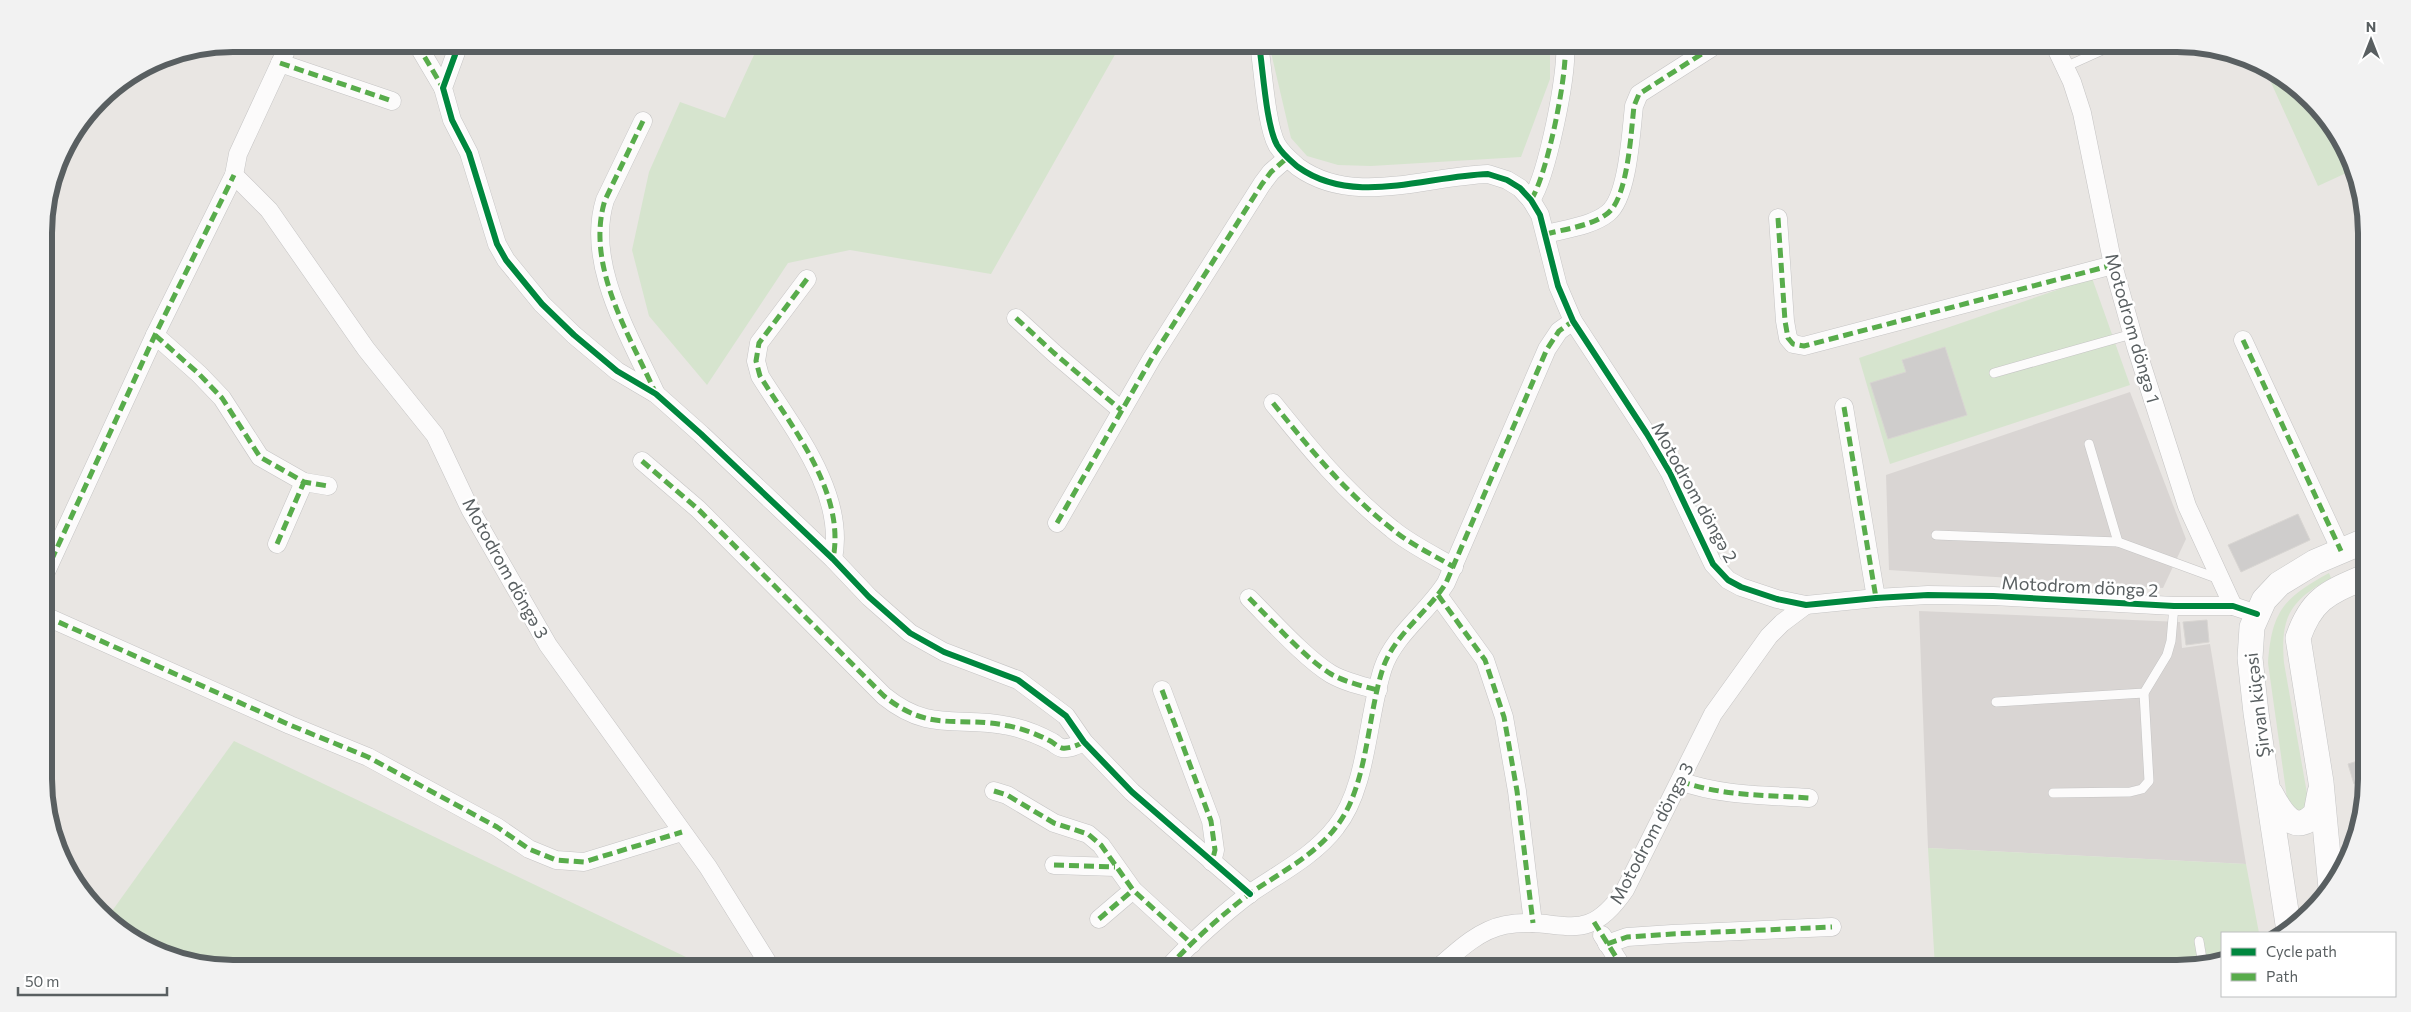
<svg xmlns="http://www.w3.org/2000/svg" width="2411" height="1012" font-family="Commissioner,sans-serif">
	<rect width="100%" height="100%" fill="#e9e6e3"/>
	<g fill="#d9d5d3">
		<path d="M2130,392L2186,539L2163,588L1889,570L1886,475Z"/>
		<path d="M1919,611L2180,622L2182,648L2210,644L2246,864L1928,848Z"/>
	</g>
	<g fill="#d6e4ce">
		<path d="M759,44H1121L991,274L850,250L788,263L707,385L649,316L632,250L649,172L680,102L725,118Z"/>
		<path d="M1269,44H1453L1455,52L1510,44H1550V79L1521,157L1371,166L1338,165L1307,156L1291,138Z"/>
		<path d="M2264,67L2293,83L2328,118L2353,161L2355,169L2318,186Z"/>
		<path d="M2092,278L2130,385L1890,464L1859,358Z"/>
		<path d="M2329,573L2331,578C2291,600 2280,616 2284,663L2308,799L2307,806L2301,810L2295,811L2287,798L2268,663C2272,610 2284,598 2329,573Z"/>
		<path d="M234,741L709,968H234L161,954L118,929L107,918Z"/>
		<path d="M1928,848L2246,864L2259,933H2222V961L2189,968H1935Z"/>
	</g>
	<g fill="#cfcdcc" stroke="#d8d5d2">
		<path d="M1945,347L1967,415L1888,439L1870,383L1906,372L1902,360Z"/>
		<path d="M2298,514L2310,540L2241,572L2228,545Z"/>
		<path d="M2207,620L2209,642L2186,645L2183,622Z"/>
		<path d="M2367,758V779L2354,784L2348,764Z"/>
	</g>
	<g fill="none" stroke-linecap="round" stroke-linejoin="round">
		<g stroke="#c5c4c4" stroke-width="10">
			<g id="lane">
				<path d="M2065,67L2116,44"/>
				<path d="M1994,373L2132,334"/>
				<path d="M2089,444L2118,542"/>
				<path d="M1936,535L2118,542L2219,579"/>
				<path d="M1996,702L2144,693L2167,655L2171,641L2174,606"/>
				<path d="M2053,793L2130,792L2142,789L2149,781L2144,693"/>
				<path d="M2199,941L2203,965"/>
			</g>
		</g>
		<g stroke="#c5c4c4" stroke-width="19">
			<g id="street">
				<path d="M417,44L443,88"/>
				<path d="M459,44L443,88L452,120L469,153L497,244L506,260L542,304L574,335L617,371L656,394L701,434L833,559L869,597L910,633L944,652L1018,680L1066,716L1084,742L1132,792L1250,894"/>
				<path d="M1259,44C1263,69 1266,125 1277,145C1283,155 1290,160 1298,167C1354,207 1425,176 1488,174L1507,180L1520,188L1531,200L1540,215L1558,286L1573,321L1647,434L1670,473L1713,564L1728,580L1741,587L1777,599L1806,605L1876,598L1928,595L1993,596L2174,606H2233L2257,614"/>
				<path d="M2054,44L2072,82L2082,113L2113,265L2136,347L2187,506L2233,606"/>
				<path d="M280,63L392,101"/>
				<path d="M643,121L605,200C585,264 630,336 656,394"/>
				<path d="M234,175L269,210L366,349L435,435L470,509L548,645L708,867L771,968"/>
				<path d="M1531,200C1547,176 1568,73 1565,44"/>
				<path d="M1778,218L1785,321L1788,338L1793,344L1804,346L2113,265"/>
				<path d="M1546,234C1565,229 1592,226 1608,213C1628,197 1631,132 1634,106L1639,94L1711,48"/>
				<path d="M807,279L759,343L756,361L760,376C793,429 846,493 833,559"/>
				<path d="M1016,318L1054,353L1121,410"/>
				<path d="M155,335L199,374L222,398L260,457L304,482L328,486"/>
				<path d="M2243,340L2341,551"/>
				<path d="M1273,403C1310,449 1345,492 1392,529C1410,544 1433,555 1454,567"/>
				<path d="M1844,407L1876,598"/>
				<path d="M642,461L698,509L884,696C931,734 959,715 1009,726C1024,729 1039,735 1052,742C1055,744 1058,747 1062,748C1070,749 1077,745 1084,742"/>
				<path d="M1057,523L1152,358L1262,184L1271,172L1287,158"/>
				<path d="M277,544L304,482"/>
				<path d="M45,574L155,335L234,175L238,154L289,44"/>
				<path d="M1438,595L1485,660L1504,717L1517,791L1533,923"/>
				<path d="M1249,598C1271,620 1306,659 1331,674C1345,682 1362,686 1378,690"/>
				<path d="M45,616L290,725L368,757L497,827L529,849L556,860L584,862L682,832"/>
				<path d="M1162,690L1211,821L1215,850L1212,862"/>
				<path d="M1680,781C1721,796 1765,795 1809,798"/>
				<path d="M994,791L1007,795L1054,823L1088,834L1101,845L1133,890L1192,944"/>
				<path d="M1054,865L1115,867"/>
				<path d="M1099,919L1133,890"/>
				<path d="M1602,935L1623,968"/>
				<path d="M1607,944L1627,937L1672,934L1832,927"/>
				<path d="M1168,968C1190,943 1225,912 1252,892C1280,873 1315,855 1336,827C1368,787 1367,716 1383,668C1394,635 1428,612 1446,583L1547,349L1559,331L1573,321"/>
				<path d="M1438,968C1457,951 1479,930 1505,925C1562,915 1584,950 1625,890L1713,714L1769,636L1782,623L1806,605"/>
			</g>
		</g>
		<g stroke="#c5c5c5" stroke-width="26">
			<g id="secondary">
				<path d="M2271,794C2281,813 2295,837 2316,813L2320,792"/>
				<path d="M2331,888L2321,782L2298,638C2312,597 2330,592 2367,576"/>
				<path d="M2289,931L2256,713L2250,658L2252,627L2264,600L2279,584L2315,562L2367,540"/>
			</g>
		</g>
		<use href="#lane" stroke="#fcfbfb" stroke-width="9"/>
		<use href="#street" stroke="#fcfbfb" stroke-width="18"/>
		<use href="#secondary" stroke="#fcfbfb" stroke-width="25"/>
		<g stroke="#58ac4b" stroke-width="5" stroke-dasharray="10 5" stroke-linecap="butt">
			<path d="M417,44L443,88"/>
			<path d="M280,63L392,101"/>
			<path d="M643,121L605,200C585,265 629,334 655,392"/>
			<path d="M1531,200C1547,176 1568,73 1565,44"/>
			<path d="M1778,218L1785,321L1788,338L1793,344L1804,346L2113,265"/>
			<path d="M1546,234C1565,229 1592,226 1608,213C1628,197 1631,132 1634,106L1639,94L1711,48"/>
			<path d="M807,279L759,343L756,361L760,376C793,429 846,493 833,559"/>
			<path d="M1016,318L1054,353L1121,410"/>
			<path d="M155,335L199,374L222,398L260,457L304,482L328,486"/>
			<path d="M2243,340L2341,551"/>
			<path d="M1273,403C1310,449 1345,492 1392,529C1410,544 1433,555 1454,567"/>
			<path d="M1844,407L1876,598"/>
			<path d="M642,461L698,509L884,696C931,734 959,715 1009,726C1024,729 1039,735 1052,742C1055,744 1058,747 1062,748C1070,749 1077,745 1084,742"/>
			<path d="M1057,523L1152,358L1262,184L1271,172L1287,158"/>
			<path d="M277,544L304,482"/>
			<path d="M45,574L155,335L234,175"/>
			<path d="M1438,595L1485,660L1504,717L1517,791L1533,923"/>
			<path d="M1249,598C1271,620 1306,659 1331,674C1345,682 1362,686 1378,690"/>
			<path d="M45,616L290,725L368,757L497,827L529,849L556,860L584,862L682,832"/>
			<path d="M1162,690L1211,821L1215,850L1212,862"/>
			<path d="M1680,781C1721,796 1765,795 1809,798"/>
			<path d="M994,791L1007,795L1054,823L1088,834L1101,845L1133,890L1192,944"/>
			<path d="M1054,865L1115,867"/>
			<path d="M1099,919L1133,890"/>
			<path d="M1594,922L1623,968"/>
			<path d="M1607,944L1627,937L1672,934L1832,927"/>
			<path d="M1168,968C1190,943 1225,912 1252,892C1280,873 1315,855 1336,827C1368,787 1367,716 1383,668C1394,635 1428,612 1446,583L1547,349L1559,331L1573,321"/>
		</g>
		<g stroke="#fff" stroke-width="9">
			<g id="cycleway">
				<path d="M459,44L443,88L452,120L469,153L497,244L506,260L542,304L574,335L617,371L656,394L701,434L833,559L869,597L910,633L944,652L1018,680L1066,716L1084,742L1132,792L1250,894"/>
				<path d="M1259,44C1263,69 1266,125 1277,145C1283,155 1290,160 1298,167C1354,207 1425,176 1488,174L1507,180L1520,188L1531,200L1540,215L1558,286L1573,321L1647,434L1670,473L1713,564L1728,580L1741,587L1777,599L1806,605L1876,598L1928,595L1993,596L2174,606H2233L2257,614"/>
			</g>
		</g>
		<use href="#cycleway" stroke="#00873e" stroke-width="6"/>
	</g>
	<g text-anchor="middle" dominant-baseline="central" stroke-width="5" stroke-linejoin="round" paint-order="stroke">
		<g font-size="18" fill="#595f61" stroke="#fff">
			<text transform="translate(2133 328) rotate(74)">Motodrom döngə 1</text>
			<text transform="translate(1695 492) rotate(61)">Motodrom döngə 2</text>
			<text transform="translate(506 568) rotate(61)">Motodrom döngə 3</text>
			<text transform="translate(2080 586) rotate(3)">Motodrom döngə 2</text>
			<text transform="translate(2257 705) rotate(-97)">Şirvan küçəsi</text>
			<text transform="translate(1651 833) rotate(-62)">Motodrom döngə 3</text>
		</g>
	</g>
	<path d="M0 0H2411V1012H0ZM233 52H2177A181 181 0 0 1 2358 233V779A181 181 0 0 1 2177 960H233A181 181 0 0 1 52 779V233A181 181 0 0 1 233 52Z" fill="#f2f2f2" fill-rule="evenodd"/>
	<path fill="none" stroke="#595f61" stroke-width="6" d="M233 52H2177A181 181 0 0 1 2358 233V779A181 181 0 0 1 2177 960H233A181 181 0 0 1 52 779V233A181 181 0 0 1 233 52Z"/>
	<rect x="2221" y="932" width="175" height="65" fill="#ffffff" stroke="#bdbfc0"/>
	<rect x="2231" y="948" width="25" height="8" fill="#00873e" stroke="#bdbfc0"/>
	<text x="2266" y="957" font-size="15" fill="#595f61">Cycle path</text>
	<rect x="2231" y="973" width="25" height="8" fill="#58ac4b" stroke="#bdbfc0"/>
	<text x="2266" y="982" font-size="15" fill="#595f61">Path</text>
	<g transform="translate(2371 40)" stroke="#ffffff" stroke-width="4" paint-order="stroke">
	<path d="M0-4L9 19L0 12L-9 19Z" fill="#595f61"/>
	<text y="-8" font-size="14" font-weight="bold" text-anchor="middle" fill="#595f61">N</text>
	</g>
	<path d="M18 987v8h149v-8" fill="none" stroke="#595f61" stroke-width="2.5"/>
	<text x="25" y="987" font-size="15" fill="#595f61" stroke="#ffffff" stroke-width="4" paint-order="stroke">50 m</text>
</svg>
